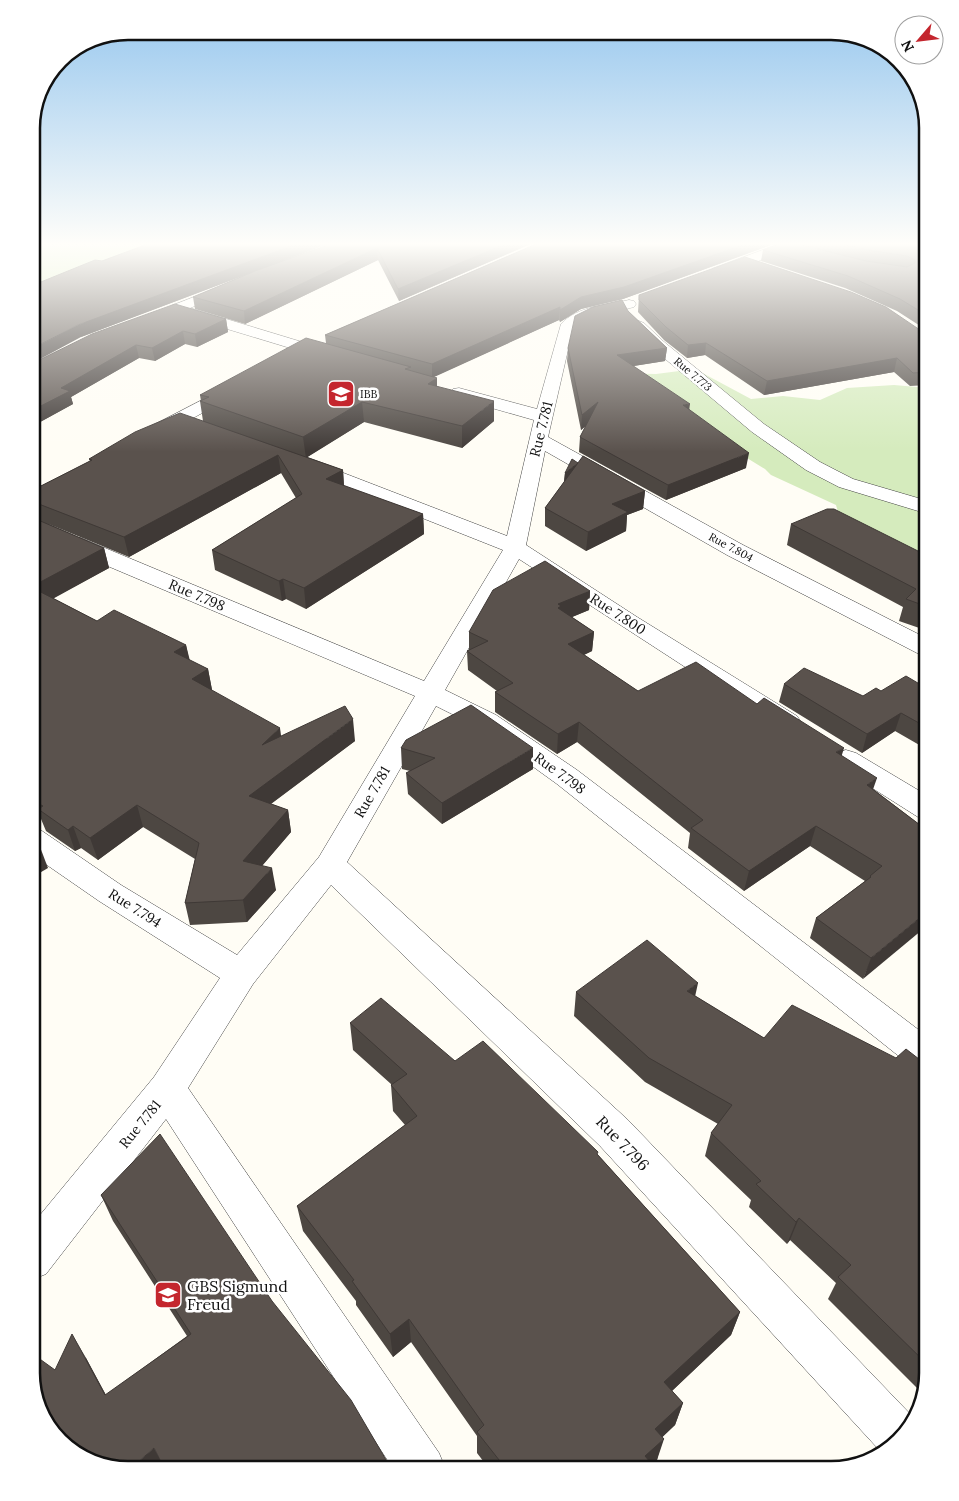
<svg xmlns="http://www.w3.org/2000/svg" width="959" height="1501" font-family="Lora,serif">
	<rect width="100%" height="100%" fill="#fffdf5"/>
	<g fill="#d5ebbd">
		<path d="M31,242H133L160,249L31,291Z"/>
		<path d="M695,369L751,399L783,396L820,400L847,388L894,385L928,388V554L859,532L840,519L836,505L771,475L765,469L609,373L656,374Z"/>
	</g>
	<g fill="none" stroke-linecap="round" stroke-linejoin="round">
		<g stroke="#444" stroke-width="1">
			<g id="minor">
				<path d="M784,242H801L800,245L722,275H712L710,272L712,269Z"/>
				<path d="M230,283L235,284L237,287L235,290L190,308L335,352L337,355L335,358H323L171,312L169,309L171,306Z"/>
				<path d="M629,300L634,301L636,304L634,307L591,318L573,328L548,437L743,545L928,639V656L919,654L727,555L545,451L526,545L637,617L797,716L801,722L797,728L788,730L779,728L519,559L445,690L496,715L577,770L928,1037V1074L915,1069L557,784L478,727L436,706L347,862L628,1120L914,1418L912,1427L882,1453L600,1146L331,885L253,984L188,1088L439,1453L446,1470H394L166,1119L46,1274L31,1280V1226L154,1077L220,978L99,901L31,854V828L42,831L121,885L237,955L319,857L415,696L65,548L62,543L65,538L73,537L81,538L424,681L503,550L301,470L298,466L301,462L308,460L315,462L507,536L534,420L453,397L450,393L453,389L459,388L537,409L561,324C578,306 606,305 629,300Z"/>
				<path d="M639,321L644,323L663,341L764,424L820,462L853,479L928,501V514L839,487L806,470L752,432L651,347L631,326L634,323Z"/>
				<path d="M235,383L241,384L244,388L241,392L158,437L152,439L146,437L143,433L146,429Z"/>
				<path d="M846,750L856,753L928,796V820L918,817L836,765L832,759L836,753Z"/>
			</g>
		</g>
		<use href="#minor" fill="#fff" fill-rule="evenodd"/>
	</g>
	<g fill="#4d4742">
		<path d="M153,242H333L266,267L336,242H535L399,301L378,260L245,324L195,309L193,297L250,273L81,337L102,261Z"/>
		<path d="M541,242H779L623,299L581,309L560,322L559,320L433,377L437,386L494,421L462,448L364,422L307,457L343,470L344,486L423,514L424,534L306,609L286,599L282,601L215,570L212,550L296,498L281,473L129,557L46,523L104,548L109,568L53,598L97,621L186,645L189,660L208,669L212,690H211L281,736L355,741L271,804L288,810L291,832L262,866L276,890L247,922L190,925L185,903L195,859L143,827L98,860L81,848L75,851L46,831L41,819L31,813V491L90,461L89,459L203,421L200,401H201L200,395L326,343L325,335Z"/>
		<path d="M801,242H928V331L897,311L845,288L761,261L763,250L801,244Z"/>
		<path d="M639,295L920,330L928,332V385L910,386L894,372L764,395L705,355L687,358L664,340L638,312Z"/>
		<path d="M628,311L667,348L665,361L633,366L689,409L746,468L666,500L579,452L580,437L586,425L581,430L567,361L568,348Z"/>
		<path d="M226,319L228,332L197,347L185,344L155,361L139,358L71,397L73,404L31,427V364Z"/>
		<path d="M578,463L645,491L643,509L627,515L626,531L586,551L545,526V508L564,482L565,473Z"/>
		<path d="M791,524L928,556V631L899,621L903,607L787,545Z"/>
		<path d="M590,591L589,610L572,617L594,632L592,651L584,655L638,691L757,704L842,756L873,789L928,831L863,979L810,938L816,918L865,881L810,846L744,891L688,848L690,833L577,742L557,754L495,712V692L497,691L468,670L467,651L469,650V632Z"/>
		<path d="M784,684L863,696L881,691L928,689V750L895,731L862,753L779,702Z"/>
		<path d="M401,748L533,769L442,824L408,794L406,773L410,771L402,769Z"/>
		<path d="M576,992L695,996L764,1038L896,1058L928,1066V1373L922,1393L828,1299L836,1283L790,1240L787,1244L749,1207L751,1200L705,1156L711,1133L718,1124L645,1082L574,1016Z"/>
		<path d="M350,1023L455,1061L598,1155L740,1312L731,1335L672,1391L683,1403L675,1425L662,1437L657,1460L653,1464L657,1470H490L477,1453V1436L411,1342L393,1357L356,1305V1301L303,1231L297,1206L405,1125L393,1111L391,1085V1084L353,1050Z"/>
		<path d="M101,1195L272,1301L122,1470L55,1370L86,1358L106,1395L187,1336L113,1221Z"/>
	</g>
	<g fill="#3f3936">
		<path d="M302,242H333L81,337L31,364V349L78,325Z"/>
		<path d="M510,242H535L399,301L398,289Z"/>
		<path d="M751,242H779L623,299L581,309L560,322V310L581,297Z"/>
		<path d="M377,248L378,260L245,324L244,311Z"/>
		<path d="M560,307L559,320L432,378V364Z"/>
		<path d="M226,319L228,332L197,347L195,334Z"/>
		<path d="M183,331L185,344L155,361L152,348Z"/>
		<path d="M706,343L705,355L687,358L688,345Z"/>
		<path d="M136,345L139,358L71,397L73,404L31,427V411L61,388Z"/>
		<path d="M667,348L665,361L615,369L617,355Z"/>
		<path d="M897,358L894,372L764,395L767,381Z"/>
		<path d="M437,378V398L428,384Z"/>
		<path d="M494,401V421L462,448V426Z"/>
		<path d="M362,402L364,422L306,458L303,437Z"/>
		<path d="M598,402L597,417L581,430L582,415Z"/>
		<path d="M690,404L688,418L683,405Z"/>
		<path d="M749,453L746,468L666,500L668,485Z"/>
		<path d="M278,455L281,473L129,557L124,537Z"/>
		<path d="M579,463L564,482L565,473Z"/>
		<path d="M343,470L344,488L326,479Z"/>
		<path d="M645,491L643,509L627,515L626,531L586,551L588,532L612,504Z"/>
		<path d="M423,514L424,534L306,609L304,588Z"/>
		<path d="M104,548L109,568L38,607L31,587Z"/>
		<path d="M283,579L286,599L282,601L279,581Z"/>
		<path d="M590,591L589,610L560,622L558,608V604Z"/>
		<path d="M594,632L592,651L566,663L568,644Z"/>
		<path d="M186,645L191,665L174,652Z"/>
		<path d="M208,669L212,690L196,700L192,679Z"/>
		<path d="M901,713L895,731L862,753L867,734Z"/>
		<path d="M353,719L355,741L253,817L249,796Z"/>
		<path d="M579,722L577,742L557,754L558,734Z"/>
		<path d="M280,728L283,750L262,745Z"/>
		<path d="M533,748V769L442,824V803Z"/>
		<path d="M844,748L838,768L836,752Z"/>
		<path d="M877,778L870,798L867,785Z"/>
		<path d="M137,805L143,827L98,860L90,838Z"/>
		<path d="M288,810L291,832L247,883L243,861Z"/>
		<path d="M73,826L81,848L75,851L68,830Z"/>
		<path d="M816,826L810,846L744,891L749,871Z"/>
		<path d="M40,847L48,868L31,878V852Z"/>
		<path d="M272,868L276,890L247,922L243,900Z"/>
		<path d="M928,911V925L863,979L871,958Z"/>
		<path d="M698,983L693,1006L687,991Z"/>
		<path d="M799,1218L790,1240L787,1244L796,1222Z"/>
		<path d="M740,1312L731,1335L658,1404L664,1382Z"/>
		<path d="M409,1319L411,1342L393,1357L390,1334Z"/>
		<path d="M72,1334L86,1358L118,1418L105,1395Z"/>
		<path d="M683,1403L675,1425L649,1450L655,1429Z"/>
		<path d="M664,1439L657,1460L647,1470L645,1456Z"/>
		<path d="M154,1448L166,1470H129Z"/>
	</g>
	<g fill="#5a524d" stroke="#3f3936">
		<path d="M153,242H302L78,325L31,349V286L95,260L102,261Z"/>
		<path d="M336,242H510L398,289L377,248L244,311L193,297L255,271Z"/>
		<path d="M541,242H751L624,287L581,297L560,310V307L432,364L325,335Z"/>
		<path d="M785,242H790L866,261L907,267L915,263V260L907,256L868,250L834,242H928V316L900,299L848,276L763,250Z"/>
		<path d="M745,257L851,292L886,307L920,330L928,332V372L913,373L897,358L767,381L706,343L688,345L666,327L639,300V295Z"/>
		<path d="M622,300L628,311L667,348L617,355L690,404L683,405L749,453L668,485L580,437L598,402L582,415L568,348L575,316L593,307Z"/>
		<path d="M175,304L226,319L195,334L183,331L152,348L136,345L61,388L70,391L31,411V364L92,334Z"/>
		<path d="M306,338L411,367L405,369L437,378L428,384L494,401L462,426L362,402L303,437L200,401L209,397L200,395Z"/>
		<path d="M180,413L343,470L326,479L423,514L304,588L283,579L279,581L212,550L302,494L278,455L124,537L31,501V491L92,460L89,459L135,432Z"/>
		<path d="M583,456L645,491L612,504L628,512L588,532L545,508Z"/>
		<path d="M572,459L578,463L565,473Z"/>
		<path d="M827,509H834L928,556V607L906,599L916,589L791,524Z"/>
		<path d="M31,517L104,548L31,587Z"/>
		<path d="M545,561L590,591L558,604L561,606L558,608L594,632L568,644L638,691L696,662L757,704L764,698L844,748L836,752L877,778L867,785L928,831V911L871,958L816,918L871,877L870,876L882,866L816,826L749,871L691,828L703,820L579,722L558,734L495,692L513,683L467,651L488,641L469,632L493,590Z"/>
		<path d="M31,587L97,621L114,610L186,645L174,652L208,669L192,679L280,728L262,745L345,706L353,719L249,796L288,810L243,861L272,868L243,900L185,903L199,843L137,805L90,838L73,826L68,830L38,809L43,806L35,802L38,800L31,796V664L41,658L31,653Z"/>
		<path d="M804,668L863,696L876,688L881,691L906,676L928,689V728L901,713L867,734L784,684Z"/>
		<path d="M471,705L533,748L442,803L406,773L435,758L401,748L406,740Z"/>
		<path d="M31,841L40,847L31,852Z"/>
		<path d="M647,940L698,983L687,991L764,1038L792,1005L896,1058L906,1049L928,1066V1365L838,1277L851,1265L799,1218L796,1222L756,1184L761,1181L711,1133L732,1105L649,1058L576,992Z"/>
		<path d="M381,998L455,1061L483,1041L598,1152L597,1154L740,1312L664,1382L683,1403L655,1429L664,1439L645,1456L657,1470H507L477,1432L484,1425L409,1319L390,1334L352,1281L354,1280L297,1206L417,1116L391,1085L407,1074L350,1023Z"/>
		<path d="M160,1134L272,1301L351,1400L392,1470H165L154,1448L129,1470H122L74,1454L41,1416L31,1373V1361L37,1357L55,1370L72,1334L105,1395L191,1334L101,1195Z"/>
	</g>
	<linearGradient id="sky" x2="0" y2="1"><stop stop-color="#95c6ee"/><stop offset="0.54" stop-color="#fffefa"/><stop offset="1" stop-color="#fffefa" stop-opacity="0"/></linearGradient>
	<rect width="959" height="452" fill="url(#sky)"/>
	<defs>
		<g id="school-square" transform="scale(1.4375)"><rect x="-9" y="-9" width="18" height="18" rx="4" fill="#c4262e" stroke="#fff"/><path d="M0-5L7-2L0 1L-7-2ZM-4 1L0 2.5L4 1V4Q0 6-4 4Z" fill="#fff"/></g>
	</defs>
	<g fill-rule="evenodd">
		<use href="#school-square" x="341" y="394"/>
		<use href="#school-square" x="168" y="1295"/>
	</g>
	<g text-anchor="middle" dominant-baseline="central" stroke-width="5" stroke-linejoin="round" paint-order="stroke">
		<g font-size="11" fill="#111" stroke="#fff">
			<text transform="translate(693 374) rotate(40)">Rue 7.773</text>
			<text transform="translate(731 547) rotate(28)">Rue 7.804</text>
		</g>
		<g font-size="11" fill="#111" stroke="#fff" text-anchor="start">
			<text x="360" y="394">IBB</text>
		</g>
		<g font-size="14" fill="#111" stroke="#fff">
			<text transform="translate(541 429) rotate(-76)">Rue 7.781</text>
			<text transform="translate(197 595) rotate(23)">Rue 7.798</text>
			<text transform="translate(618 614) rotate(33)">Rue 7.800</text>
			<text transform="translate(560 773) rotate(36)">Rue 7.798</text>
			<text transform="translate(372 792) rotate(-60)">Rue 7.781</text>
			<text transform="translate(135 908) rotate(32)">Rue 7.794</text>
			<text transform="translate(140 1124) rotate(-51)">Rue 7.781</text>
		</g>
		<g font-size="16" fill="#111" stroke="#fff">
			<text transform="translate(623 1143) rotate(46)">Rue 7.796</text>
		</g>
		<g font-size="16" fill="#111" stroke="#fff" text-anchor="start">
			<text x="187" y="1286">GBS Sigmund<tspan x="187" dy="18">Freud</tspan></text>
		</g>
	</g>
	<path d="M0 0H959V1501H0ZM128 40H831A88 88 0 0 1 919 128V1373A88 88 0 0 1 831 1461H128A88 88 0 0 1 40 1373V128A88 88 0 0 1 128 40Z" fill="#fff" fill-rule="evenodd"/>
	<path fill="none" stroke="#111" stroke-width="2.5" d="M128 40H831A88 88 0 0 1 919 128V1373A88 88 0 0 1 831 1461H128A88 88 0 0 1 40 1373V128A88 88 0 0 1 128 40Z"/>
	<g transform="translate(919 40) rotate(242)"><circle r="24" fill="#ffffff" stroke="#a0a0a0"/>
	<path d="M0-4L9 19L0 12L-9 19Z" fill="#c4262e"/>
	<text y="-8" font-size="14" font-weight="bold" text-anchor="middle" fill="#111111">N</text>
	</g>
</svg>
